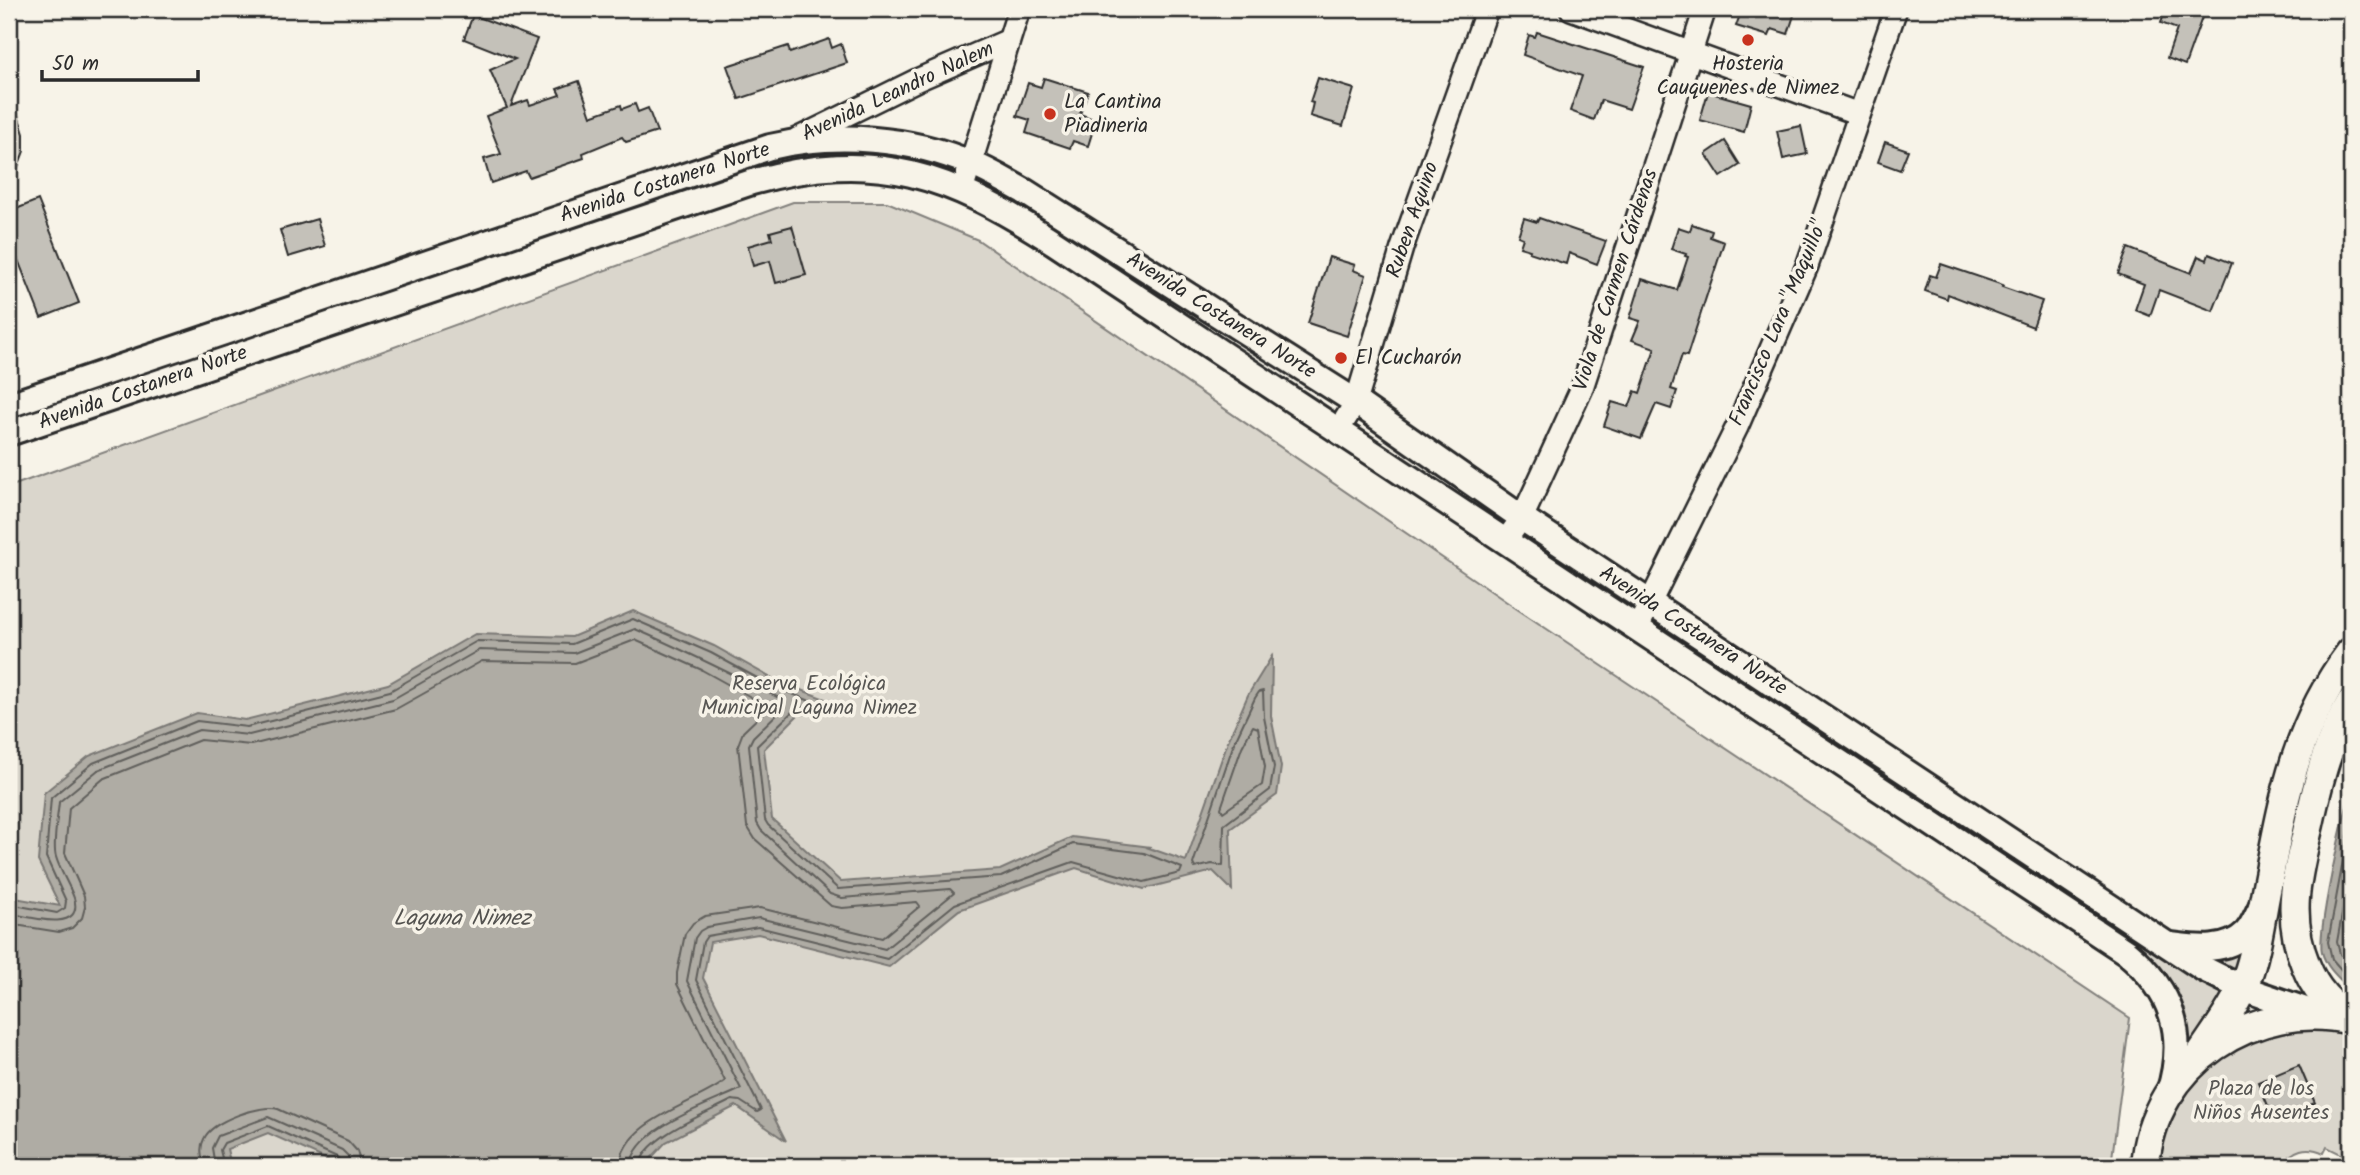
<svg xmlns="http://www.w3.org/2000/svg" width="2360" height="1175" font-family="Kalam,sans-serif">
	<rect width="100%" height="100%" fill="#f7f3e8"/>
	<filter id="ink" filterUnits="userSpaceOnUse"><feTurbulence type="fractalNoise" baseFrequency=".0143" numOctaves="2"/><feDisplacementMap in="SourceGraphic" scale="14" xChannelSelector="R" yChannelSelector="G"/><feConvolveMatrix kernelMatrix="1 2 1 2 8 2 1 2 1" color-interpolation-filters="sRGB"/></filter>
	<g filter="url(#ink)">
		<g fill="#dad6cc" stroke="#82807c" stroke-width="2">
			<path d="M793,202H887L978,240L1517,609L2130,1018L2111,1166H9V487Z"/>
			<path d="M1680,636L1685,637L2225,996L2187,1056L2171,991L1678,643L1677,639Z"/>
			<path d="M2241,949L2233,973L2208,960Z"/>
			<path d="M2287,1027L2351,1031V1159L2327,1147L2324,1153C2307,1145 2292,1149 2283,1165L2279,1163L2277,1166H2157L2167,1124L2189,1085L2221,1054Z"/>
		</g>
		<g fill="#afaca4" stroke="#7a7874" stroke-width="2">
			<path d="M633,611L714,646L773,679L846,707L798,715L764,749L772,819L841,882L1000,870L1072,837L1151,847H1146L1186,861L1228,741L1248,695L1272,656L1271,716L1281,767L1277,795L1230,829L1232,890L1213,871L1144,889L1076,868L959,910L889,967L758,934L710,942L703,978L786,1141L736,1106L666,1142L644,1166H341L268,1133L227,1149L231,1166H9V897L60,906L38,861L44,793L89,756L197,713L245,720L388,684L475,634L572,637Z"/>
			<path d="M2351,793V990C2340,979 2326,968 2322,952C2317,932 2343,817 2351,793Z"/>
		</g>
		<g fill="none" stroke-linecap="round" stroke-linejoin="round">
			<g stroke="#605f5b" stroke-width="2">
				<path d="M1263,691L1264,717L1274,767L1270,790L1224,825L1223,866L1212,864L1195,868L1193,864L1234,743L1255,698L1259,692Z"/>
				<path d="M1253,726L1258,728L1265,767L1262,785L1223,812L1221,808L1242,747Z"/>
				<path d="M2351,818L2328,942L2332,959L2351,981"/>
				<path d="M2351,865L2337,942L2340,954L2351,969"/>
				<path d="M9,904L57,913L65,908L66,901L46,857L51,798L93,763L197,721L247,727L390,691L477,641L572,644L633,619L711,653L770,685L810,701L808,706L794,710L757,746L765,820L768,825L838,889L1001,877L1073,844L1144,853L1182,868L1180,873L1144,882L1073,862L955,904L887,959L758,927L707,936L703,942L696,980L761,1110L757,1112L740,1101L732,1100C708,1113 643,1137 640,1166"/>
				<path d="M9,913C25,916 85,935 74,898C69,884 60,871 56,857C52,844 58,816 59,802L98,770L199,730L249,735L393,699L479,650L574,653L635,629C686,651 736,676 785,701V706L753,737L749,745L757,823L761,830L830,894L842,898L950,889L954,893L885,949L759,918L707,927L700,931L695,938L687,981L741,1089C713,1103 633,1128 631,1166"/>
				<path d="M9,924L59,932L72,928L82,918L85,907L84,896L65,853L69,808L103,779L200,740L251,745L396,709L482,661L575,663L635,640L702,670L767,706L766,710L743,732L738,745L747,826L755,839L831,906L842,908L917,902L920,906L882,938L760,908L705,916L693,923L685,934L677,973V984L725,1081C696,1104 622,1120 620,1166"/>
				<path d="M204,1166C202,1157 199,1148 204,1139C211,1121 261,1104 278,1109L348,1141L357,1151L361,1166"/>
				<path d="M215,1166L212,1148L218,1136L268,1117L342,1150L349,1157L350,1166"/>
				<path d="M224,1166L220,1150L224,1143L268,1126L337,1157L341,1161V1166"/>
			</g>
		</g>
		<g fill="#c4c1b9" stroke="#2b2b2b" stroke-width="2">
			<path d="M1742,9H1796L1788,34L1772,29L1769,36L1736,26Z"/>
			<path d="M2166,9H2205L2185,65L2167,58L2177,29L2161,23Z"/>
			<path d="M473,15L537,39L511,106L528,100L530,105L560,95L557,89L579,81L591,116L621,105L622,109L635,104L638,112L648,108L657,132L626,142L622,137L583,153L584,158L529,177L526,171L491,183L484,159L501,154L486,116L507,108L490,70L515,59L464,39Z"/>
			<path d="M1537,32L1644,67L1629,109L1601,100L1594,120L1570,111L1582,76L1523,55L1529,35L1535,37Z"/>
			<path d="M829,39L832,48L841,44L847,63L739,99L727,66L788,46L790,53Z"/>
			<path d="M1044,78L1088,92L1080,114L1096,120L1088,146L1073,141L1070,148L1026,133L1030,120L1017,116L1028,83L1041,87Z"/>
			<path d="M1318,78L1354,89L1343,126L1310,116L1313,103L1310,102Z"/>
			<path d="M1708,92L1751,104L1744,132L1700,120Z"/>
			<path d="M12,96L24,134V151L10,188L9,97Z"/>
			<path d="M1801,126L1807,154L1783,159L1777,131Z"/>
			<path d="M1725,141L1740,165L1721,177L1706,154Z"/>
			<path d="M1885,142L1908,150L1900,170L1878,162Z"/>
			<path d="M38,200L79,303L41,318L9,237V212Z"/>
			<path d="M1524,218L1537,222L1539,218L1606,241L1597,264L1569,253L1566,264L1529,252L1530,250L1520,247L1523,238L1518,236Z"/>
			<path d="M317,219L325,246L288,257L280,230Z"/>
			<path d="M1692,224L1712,231L1710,237L1724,242L1687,356L1682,355L1671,389L1677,391L1671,409L1656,404L1641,439L1604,426L1612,402L1629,407L1635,391L1640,393L1655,348L1632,340L1640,321L1630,318L1642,279L1677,290L1688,257L1685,256L1686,254L1671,249L1678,227L1690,231Z"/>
			<path d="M792,226L806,275L776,283L770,261L753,266L748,246L772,239L770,232Z"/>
			<path d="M2128,248L2191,273L2198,256L2207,260L2209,254L2232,263L2213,311L2159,290L2150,316L2135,310L2144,284L2118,274Z"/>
			<path d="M1329,257L1355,265L1353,270L1366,275L1347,336L1308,323Z"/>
			<path d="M1941,264L2003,285L2002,287L2042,301L2033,327L1948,294L1947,299L1925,291L1930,275L1936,277Z"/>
			<path d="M2299,1065L2315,1103L2274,1120L2258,1082Z"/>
		</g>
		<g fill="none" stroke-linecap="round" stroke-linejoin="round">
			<g stroke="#2b2b2b" stroke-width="26">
				<g id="minor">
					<path d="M1571,9L1859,114"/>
					<path d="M797,139L917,80L1007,41"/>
					<path d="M962,191L1019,9"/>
					<path d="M1339,429L1356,402L1402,248L1487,9"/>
					<path d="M1505,541L1522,518L1582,388L1705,9"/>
					<path d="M1638,627L1737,427L1807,266L1896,9"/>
				</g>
			</g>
			<g stroke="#2b2b2b" stroke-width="30">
				<g id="tertiary">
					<path d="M9,405L770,147C834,132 911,137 972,164C990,171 1007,182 1024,191L1356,402L1522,518L2204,969L2242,988L2317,1014"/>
					<path d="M9,433L752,182C877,147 949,175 1055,243L2126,952C2173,991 2187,1035 2169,1093"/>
					<path d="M2171,945C2195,948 2226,953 2246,933C2252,927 2256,917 2260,909"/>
				</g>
			</g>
			<g stroke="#2b2b2b" stroke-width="33">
				<g id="secondary">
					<path d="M2351,703C2328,740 2318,782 2309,824C2297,876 2285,915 2306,966C2315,989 2330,1006 2351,1017"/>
					<path d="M2199,1057C2216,1031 2237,1004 2248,974C2257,949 2260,922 2265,896C2283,804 2293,729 2351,652"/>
					<path d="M2145,1166C2152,1064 2255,997 2351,1020"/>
				</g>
			</g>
			<use href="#minor" stroke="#f7f3e8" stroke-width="21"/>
			<use href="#tertiary" stroke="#f7f3e8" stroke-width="24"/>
			<use href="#secondary" stroke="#f7f3e8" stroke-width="28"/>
		</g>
	</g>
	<g fill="#c8321e" stroke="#f7f3e8" stroke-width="2.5">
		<circle cx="1748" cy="40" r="7"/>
		<circle cx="1050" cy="114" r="7"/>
		<circle cx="1341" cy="358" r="7"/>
	</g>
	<g text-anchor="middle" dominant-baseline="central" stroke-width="7" stroke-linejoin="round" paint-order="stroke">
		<g font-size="21" fill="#2b2b2b" stroke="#f7f3e8" text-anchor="start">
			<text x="1748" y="64" text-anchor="middle">Hosteria<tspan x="1748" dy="24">Cauquenes de Nimez</tspan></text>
			<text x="1064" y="102">La Cantina<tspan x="1064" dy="24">Piadineria</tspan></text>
			<text x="1355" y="358">El Cucharón</text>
		</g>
		<g font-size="21" fill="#2b2b2b" stroke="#f7f3e8">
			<text transform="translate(898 92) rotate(-25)">Avenida Leandro Nalem</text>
			<text transform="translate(665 183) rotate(-18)">Avenida Costanera Norte</text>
			<text transform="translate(1413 220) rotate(-71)">Ruben Aquino</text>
			<text transform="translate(1616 280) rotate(-72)">Viola de Carmen Cárdenas</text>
			<text transform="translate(1221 316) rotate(32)">Avenida Costanera Norte</text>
			<text transform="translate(1779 323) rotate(-67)">Francisco Lara "Maquillo"</text>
			<text transform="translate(143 388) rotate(-19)">Avenida Costanera Norte</text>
			<text transform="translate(1693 631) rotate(33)">Avenida Costanera Norte</text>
		</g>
		<g font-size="21" fill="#575653" stroke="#f7f3e8">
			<text x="809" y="684">Reserva Ecológica<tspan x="809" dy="24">Municipal Laguna Nimez</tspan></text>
			<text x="2261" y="1089">Plaza de los<tspan x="2261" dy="24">Niños Ausentes</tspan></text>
		</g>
		<g font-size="23" font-style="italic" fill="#53524f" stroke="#f7f3e8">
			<text x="462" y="919">Laguna Nimez</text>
		</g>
	</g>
	<rect width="2360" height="1175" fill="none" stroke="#f7f3e8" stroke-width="35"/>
	<rect x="18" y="18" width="2325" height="1140" fill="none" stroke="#2b2b2b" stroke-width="2.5" filter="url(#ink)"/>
	<path d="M42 70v10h156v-10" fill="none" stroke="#2b2b2b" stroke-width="3.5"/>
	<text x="52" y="70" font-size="21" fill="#2b2b2b" stroke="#f7f3e8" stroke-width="5" paint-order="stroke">50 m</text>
</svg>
